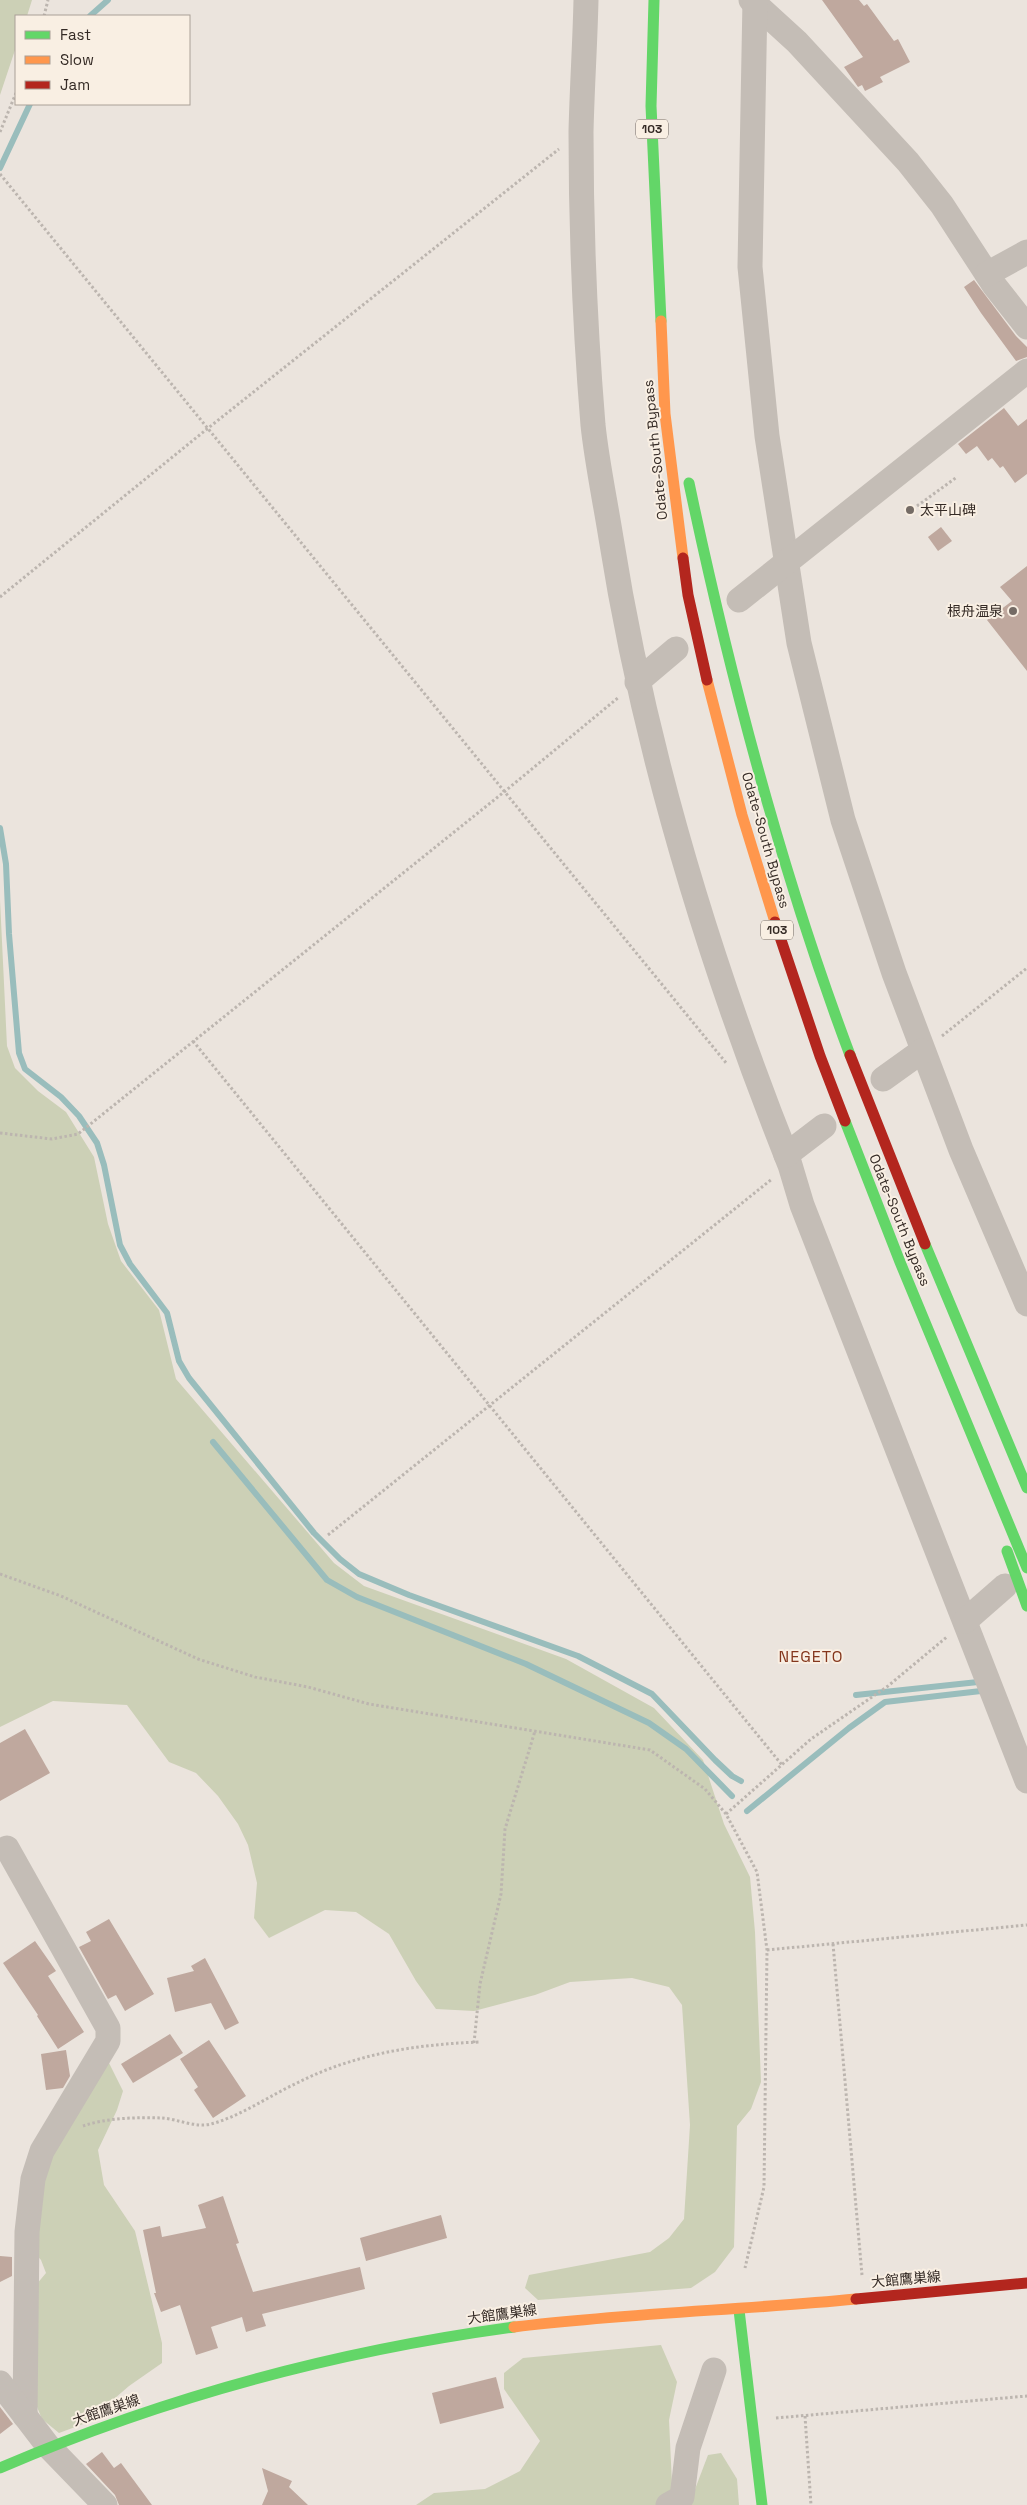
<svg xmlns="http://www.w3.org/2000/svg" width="1027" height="2505" font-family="'Space Grotesk','Noto Sans JP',sans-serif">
	<rect width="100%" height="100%" fill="#ebe4dd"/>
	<g fill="#ccd0b6">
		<path d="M0,0H32L27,16H16V47L0,95Z"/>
		<path d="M0,900L7,1046L15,1068L38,1091L66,1112L94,1157L108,1224L121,1261L159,1310L176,1379L334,1563L364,1586L566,1659L654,1708L703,1760L724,1824L750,1877L755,1932L761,2082L751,2109L737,2126L734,2247L715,2272L691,2288L538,2300L525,2288L529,2275L650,2252L669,2238L684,2219L690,2125L682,2005L669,1987L632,1978L570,1982L535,1995L474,2011L436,2009L416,1981L389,1934L356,1912L325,1910L269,1938L254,1918L257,1883L248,1845L238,1824L218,1796L196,1773L169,1762L127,1705L53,1701L0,1727Z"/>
		<path d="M107,2059L123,2091L117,2110L98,2150L104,2185L135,2231L162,2343V2363L129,2386L86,2423L59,2433L42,2419L35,2402L36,2285L46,2273L41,2260L34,2252L37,2181Z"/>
		<path d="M661,2345L677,2382L669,2420L673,2505H416L434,2493L485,2489L520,2471L540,2441L504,2389V2373L523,2358Z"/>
		<path d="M721,2453L737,2479L739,2505H689L708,2455Z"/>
	</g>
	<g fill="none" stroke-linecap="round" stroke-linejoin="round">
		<g stroke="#99bdbc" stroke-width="6">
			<path d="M90,16L108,0"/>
			<path d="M0,168L30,104"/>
			<path d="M0,828L6,864L9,934L19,1053L25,1069L61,1097L79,1116L97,1143L104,1165L120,1245L130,1264L167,1313L179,1361L189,1378L314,1533L340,1559L359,1574L409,1595L578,1656L652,1694L715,1760L732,1776L741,1781"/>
			<path d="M213,1442L327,1580L357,1597L526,1664L649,1723L686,1749L732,1796"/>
			<path d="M856,1695L978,1682"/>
			<path d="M747,1811L849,1728L885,1702L981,1691"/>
		</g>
	</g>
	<g fill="#bfa89e">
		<path d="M822,0H859L864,6L867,4L894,41L898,39L910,62L880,77L883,82L865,91L862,85L858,87L844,67L863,57Z"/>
		<path d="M974,280L1016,336L1027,347V357L1016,361L981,313L964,287Z"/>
		<path d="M1004,408L1018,426L1027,419V474L1015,483L1003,466L1000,468L992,458L988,461L977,446L966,454L958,444Z"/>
		<path d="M941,527L952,541L938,551L928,537Z"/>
		<path d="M1027,566V671L987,620L1012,601L1000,587Z"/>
		<path d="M25,1729L50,1773L0,1801V1743Z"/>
		<path d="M109,1919L154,1994L125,2011L116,1995L108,1999L79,1947L91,1941L86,1932Z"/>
		<path d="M35,1941L56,1971L48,1976L84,2032L58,2049L37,2016L38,2015L3,1963Z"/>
		<path d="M205,1958L239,2023L225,2030L211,2003L175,2012L167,1978L194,1971L191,1966Z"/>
		<path d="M170,2034L183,2053L133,2083L121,2064Z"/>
		<path d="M209,2040L246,2096L213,2118L194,2090L198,2087L180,2059Z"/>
		<path d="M66,2050L70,2076L63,2088L46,2090L41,2054Z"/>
		<path d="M223,2196L239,2243L236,2244L253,2292L360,2267L365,2289L262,2314L266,2326L246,2332L242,2317L211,2327L218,2348L196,2355L180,2305L161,2312L154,2293H156L143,2230L160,2226L162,2237L206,2228L198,2205Z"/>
		<path d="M441,2215L447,2238L366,2261L360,2238Z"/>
		<path d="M0,2256L12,2257V2276L0,2282Z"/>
		<path d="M496,2377L504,2408L440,2424L432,2393Z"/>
		<path d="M0,2407L13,2424L0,2434Z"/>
		<path d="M102,2452L114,2468L121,2463L152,2505H119L115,2495L86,2464Z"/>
		<path d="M262,2468L292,2481L289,2487L308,2505H262L268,2491Z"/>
	</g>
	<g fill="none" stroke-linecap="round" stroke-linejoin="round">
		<g stroke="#bcb5af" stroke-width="3" stroke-dasharray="2.5 2.5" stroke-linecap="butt">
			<path d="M44,16L48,0"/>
			<path d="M0,132L16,93"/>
			<path d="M0,174L727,1064"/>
			<path d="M917,506L957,477"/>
			<path d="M0,597L207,429L559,149"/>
			<path d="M942,1036L1027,968"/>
			<path d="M193,1041L782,1765"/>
			<path d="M0,1133L52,1139L78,1134L504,792L619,697"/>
			<path d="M328,1535L772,1179"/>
			<path d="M0,1574L61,1596L198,1659L255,1677L308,1687L369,1704L650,1750L705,1789L726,1814L757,1872L767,1950L764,2187L745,2268"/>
			<path d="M726,1814L811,1739L888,1686L948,1636"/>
			<path d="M833,1944L862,2275"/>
			<path d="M767,1950L1027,1925"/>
			<path d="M474,2043L480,1984L501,1894L505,1829L535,1731"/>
			<path d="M83,2126C106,2118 137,2117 162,2118C177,2119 196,2128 211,2124C241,2116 269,2096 297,2083C354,2054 417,2044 481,2042"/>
			<path d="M805,2416L811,2505"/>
			<path d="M776,2418L1027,2396"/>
		</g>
		<g stroke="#c4bdb6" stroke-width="25">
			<path d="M586,0C585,44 582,88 581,132C581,229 585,328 593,425C597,463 605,500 611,538C645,753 709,962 790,1165L802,1205L1027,1781"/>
			<path d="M751,0L797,42L908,162L942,205L994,285L1027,327"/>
			<path d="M755,0L750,267L767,436L799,643L843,820L894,973L961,1150L1027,1304"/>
			<path d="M987,274L1027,252"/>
			<path d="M739,600L1027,371"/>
			<path d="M637,682L676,649"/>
			<path d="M883,1079L922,1051"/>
			<path d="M786,1155L824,1126"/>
			<path d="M965,1621L1005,1586"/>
			<path d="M7,1848L108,2028V2041L42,2151L33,2179L27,2232L25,2416"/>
			<path d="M0,2383L48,2446L105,2505"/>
			<path d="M668,2505L682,2497L688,2448L714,2370"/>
		</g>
		<g stroke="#63d668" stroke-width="11">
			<path d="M654,0L651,106L661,321"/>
			<path d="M689,483C730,677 780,869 850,1055"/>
			<path d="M845,1121L900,1262L1027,1568"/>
			<path d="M925,1244L1027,1488"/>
			<path d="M1007,1551L1027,1606"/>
			<path d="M739,2310L762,2505"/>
			<path d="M0,2468C165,2397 336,2351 514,2327"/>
		</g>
		<g stroke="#ff974d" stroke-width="11">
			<path d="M661,321L665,414L683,558"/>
			<path d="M707,680L742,815L775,922"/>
			<path d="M514,2327C628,2313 743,2310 856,2299"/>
		</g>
		<g stroke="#b3261e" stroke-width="11">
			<path d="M683,558L688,595L707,680"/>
			<path d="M775,922L820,1056L845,1121"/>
			<path d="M850,1055L925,1244"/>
			<path d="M856,2299L1027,2283"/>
		</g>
	</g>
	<g fill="#746b65" stroke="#f9efe3" stroke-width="2">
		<circle cx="910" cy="510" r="5"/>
		<circle cx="1013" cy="611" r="5"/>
	</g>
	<g text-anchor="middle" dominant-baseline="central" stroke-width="4" stroke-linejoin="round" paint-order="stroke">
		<g fill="#f9efe3" stroke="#6f655e" stroke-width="1">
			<rect x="636" y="119.5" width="32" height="19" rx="4"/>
			<rect x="761" y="920.5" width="32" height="19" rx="4"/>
		</g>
		<g font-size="12" font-weight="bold" fill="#342a25">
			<text x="652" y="129">103</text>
			<text x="777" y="930">103</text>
		</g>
		<g font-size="14" fill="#342a25" stroke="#f9efe3">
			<text transform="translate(655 450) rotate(-96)">Odate-South Bypass</text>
			<text transform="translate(766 840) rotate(74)">Odate-South Bypass</text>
			<text transform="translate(900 1220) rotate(68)">Odate-South Bypass</text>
			<text transform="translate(906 2279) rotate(-5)">大館鷹巣線</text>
			<text transform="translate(502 2314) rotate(-8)">大館鷹巣線</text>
			<text transform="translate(106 2410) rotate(-19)">大館鷹巣線</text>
		</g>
		<g font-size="14" fill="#342a25" stroke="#f9efe3" text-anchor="start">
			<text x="920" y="510">太平山碑</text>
			<text x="1003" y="611" text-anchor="end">根舟温泉</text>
		</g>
		<g font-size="16" letter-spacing="1" fill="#84371d" stroke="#f9efe3">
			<text x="811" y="1656">NEGETO</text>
		</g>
	</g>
	<rect x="15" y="15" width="175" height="90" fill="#f9efe3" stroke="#aaa097"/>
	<rect x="25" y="31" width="25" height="8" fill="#63d668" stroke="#aaa097"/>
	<text x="60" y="40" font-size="15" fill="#342a25">Fast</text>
	<rect x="25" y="56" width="25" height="8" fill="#ff974d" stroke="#aaa097"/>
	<text x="60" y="65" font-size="15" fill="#342a25">Slow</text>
	<rect x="25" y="81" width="25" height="8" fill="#b3261e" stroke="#aaa097"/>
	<text x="60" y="90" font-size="15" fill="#342a25">Jam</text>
</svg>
